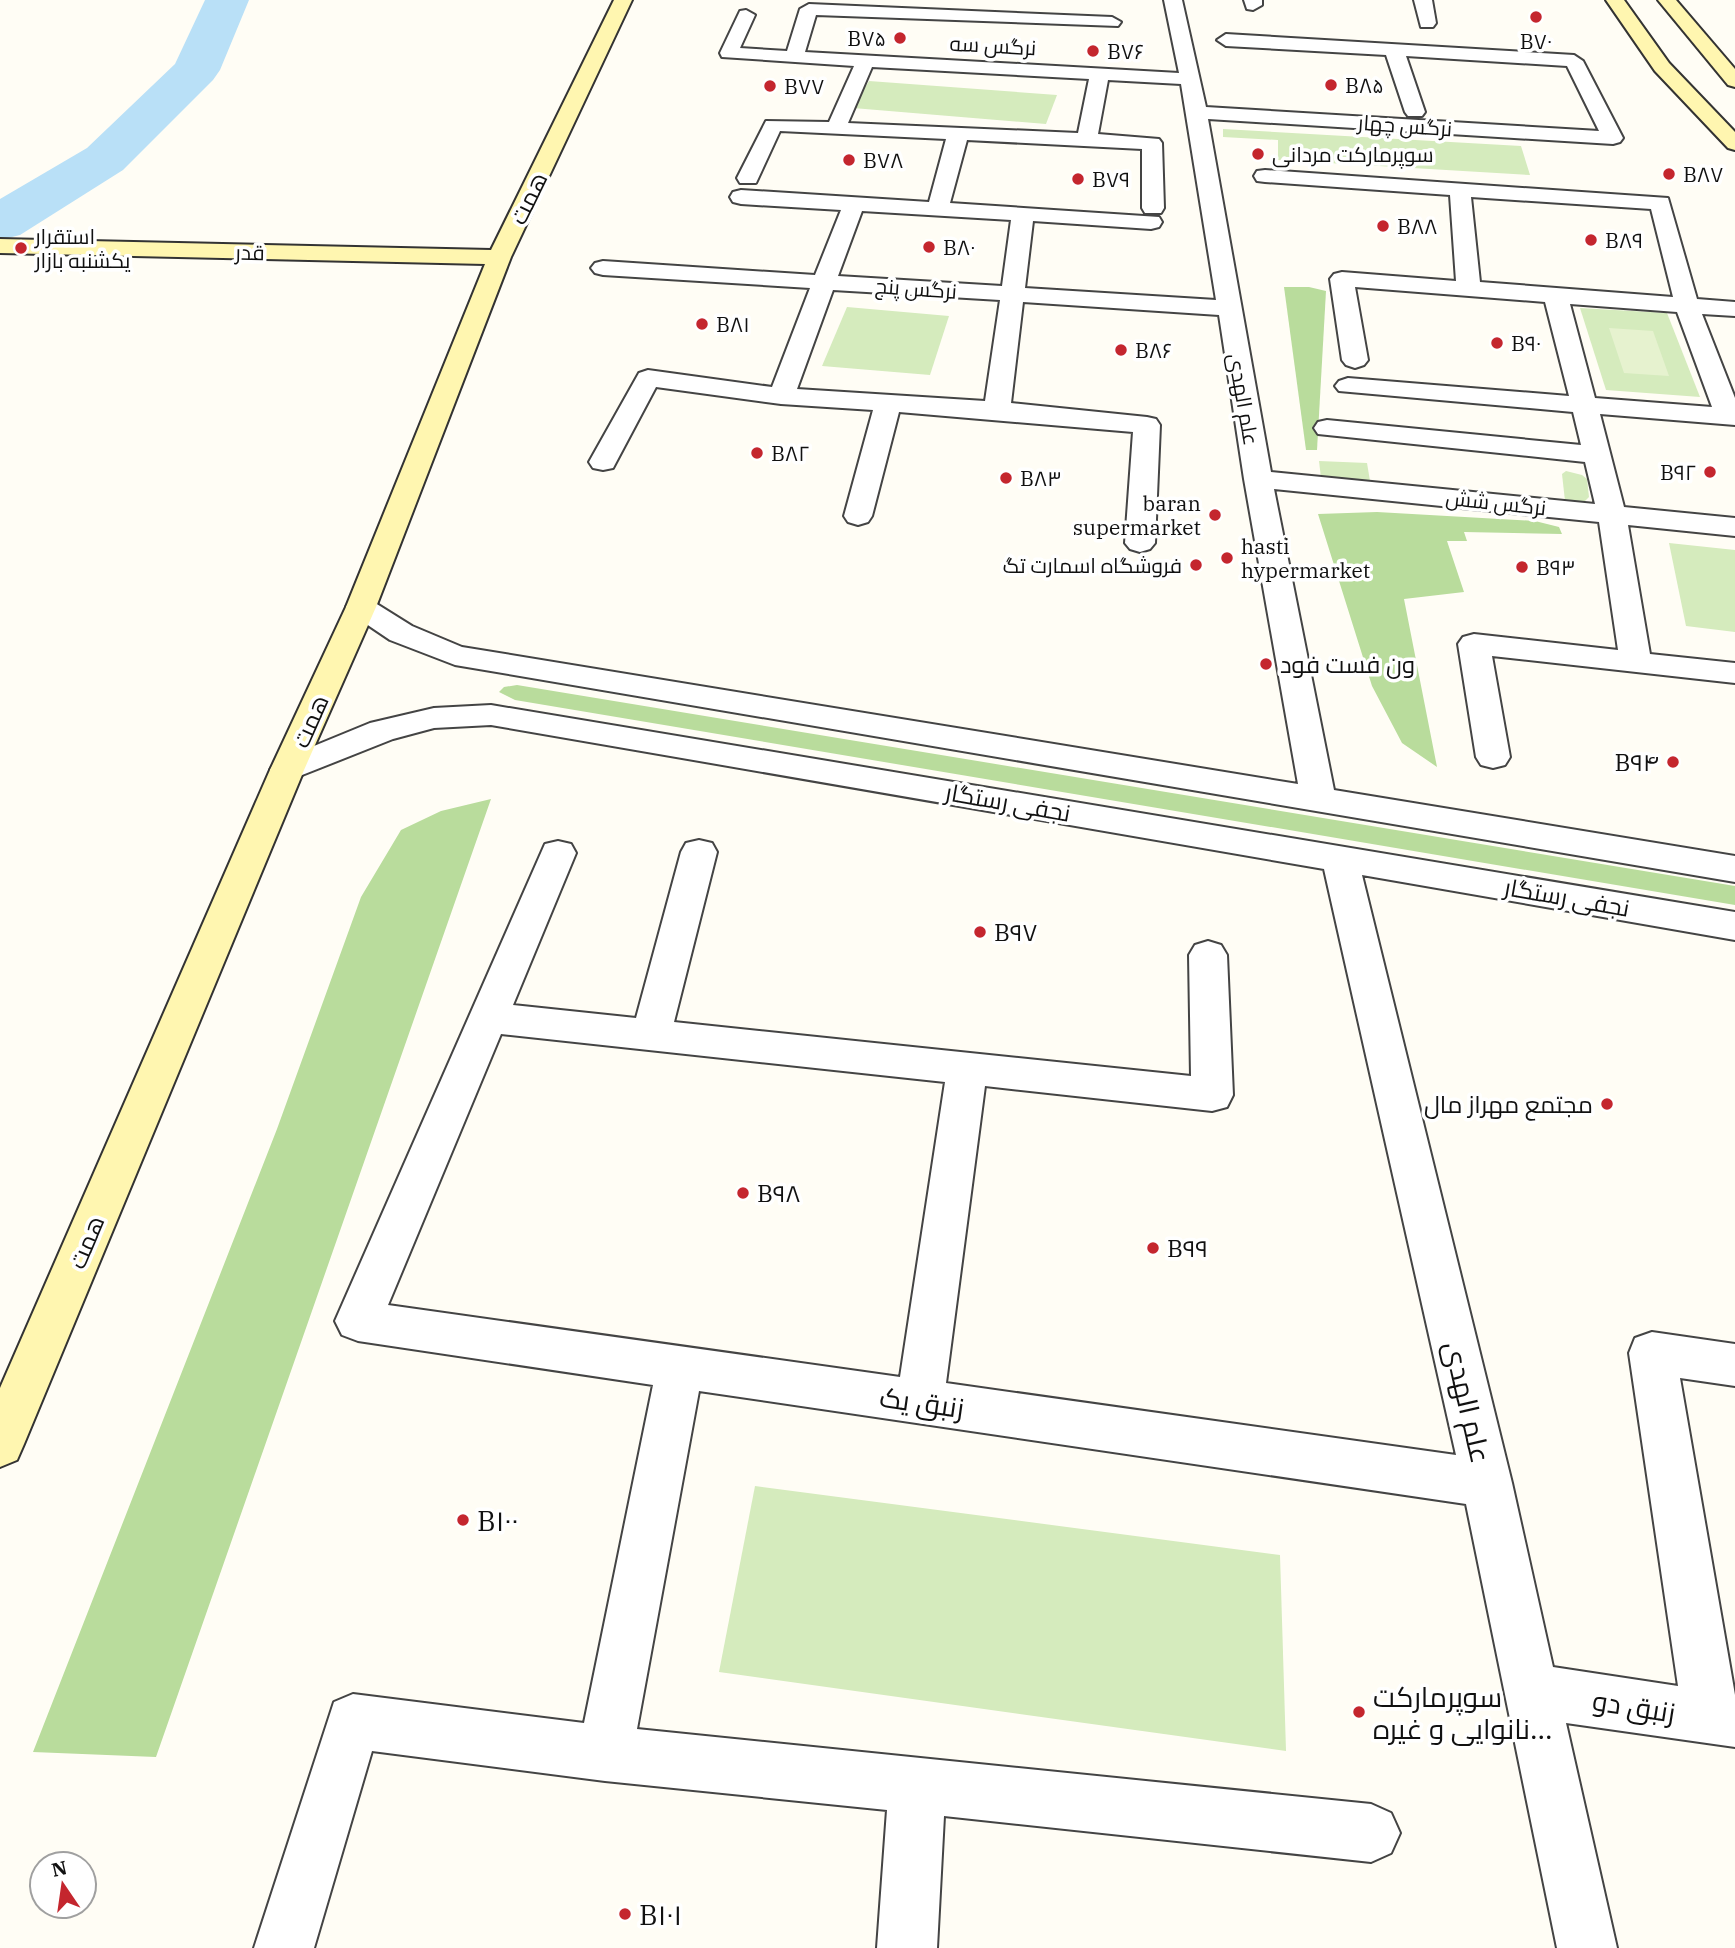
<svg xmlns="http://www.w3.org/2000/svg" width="1735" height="1948" font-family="'IBM Plex Serif',Cairo,serif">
	<rect width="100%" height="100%" fill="#fffdf5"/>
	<g fill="#d5ebbd">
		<path d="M869,81L1057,95L1046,124L853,108Z"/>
		<path d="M1223,129L1521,146L1530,175L1278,160V140L1223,137Z"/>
		<path d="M847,307L949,316L930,375L822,366Z"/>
		<path d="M1580,308L1667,313L1700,397L1606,390Z"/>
		<path d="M1319,461L1367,463L1370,481L1321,478Z"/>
		<path d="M1566,471L1582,475L1587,479L1589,497L1584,502L1565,501L1562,474Z"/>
		<path d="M1669,543L1735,550V632L1686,626Z"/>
		<path d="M755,1486L1280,1555L1286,1751L719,1672Z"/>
	</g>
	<g fill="#b9dc9c">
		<path d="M1284,287H1309L1326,291L1317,450H1306Z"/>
		<path d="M1377,512L1535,521L1559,527L1562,534L1464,532L1467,541H1447L1464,592L1404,599L1437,767L1402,743L1372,686L1318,514Z"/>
		<path d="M517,685L1735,886V905L515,700L499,692L504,687Z"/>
		<path d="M491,799L156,1757L33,1752L277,1129L361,897L401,830L441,811Z"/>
	</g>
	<path fill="#e6f2cf" d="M1609,328L1653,331L1669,376L1624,373Z"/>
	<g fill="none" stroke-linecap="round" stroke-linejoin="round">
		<path fill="#b9e0f7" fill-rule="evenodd" d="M205,0H249L220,70L213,80L123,170L20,235L0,240V199L87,148L175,64Z"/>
		<g stroke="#444" stroke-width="4">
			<g id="street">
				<path d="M1164,0H1182L1206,107L1599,131L1567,66L1406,56L1425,112L1422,116H1408L1405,112L1386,55L1226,46L1217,40L1226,34L1574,55L1583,61L1623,138L1620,142L1613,144L1208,119L1271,472L1595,504L1585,462L1318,434L1314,428L1318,422L1327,420L1581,445L1573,412L1339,391L1335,386L1339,381L1348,378L1569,396L1545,302L1355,287L1368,360L1364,365L1355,368L1346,365L1342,360L1330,279L1334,274L1342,272L1456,281L1450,195L1265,182L1257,181L1254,176L1257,171L1265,170L1668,198L1697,299L1735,302V316L1702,314L1735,398V425L1600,414L1624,507L1735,518V536L1628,525L1650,654L1735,663V683L1492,656L1510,757L1505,765L1493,768L1481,765L1476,757L1458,644L1463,637L1474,634L1618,650L1599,522L1274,489L1334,790L1735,856V882L455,665L390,640L350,613L346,607L350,601L361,598L372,601L412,626L462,647L1298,784L1244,479L1219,315L1023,302L1011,403L1147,417L1156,419L1160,425L1155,543L1150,549L1140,552L1130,549L1125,543L1133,432L899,412L872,516L868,522L858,525L848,522L844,516L873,410L781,404L656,387L613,468L603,470L593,468L589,462L639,373L648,370L772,387L810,288L603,275L595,273L591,268L595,263L603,261L815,275L841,210L741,204L733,202L730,197L733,192L741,190L929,202L946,139L780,131L756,183H740L737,178L766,121L829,122L854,66L722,57L720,53L740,11L746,10L755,15L740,48L787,51L800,9L809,4L1112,17L1121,22L1118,26L816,15L805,52L1179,73ZM872,67L1089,79L1078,133L848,123ZM1108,80L1181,84L1216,300L1025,288L1033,221L1151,229L1159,227L1162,222L1159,217L950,203L967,140L1142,149V208L1145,213H1161L1164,208L1162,143L1159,139L1098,134ZM1471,197L1651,209L1673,297L1480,282ZM862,211L1011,220L1002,286L838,276ZM833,290L1000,300L985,401L797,389ZM1570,304L1677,312L1712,407L1595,398Z"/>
				<path d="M1244,0H1262V5L1253,10L1247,9Z"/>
				<path d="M1414,0H1432L1436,23L1433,27H1421Z"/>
				<path d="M491,705L1735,912V940L1362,875L1512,1483L1553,1667L1678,1686L1629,1353L1635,1338L1652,1332L1735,1344V1386L1680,1378L1735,1695V1747L1566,1723L1617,1948H1557L1466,1504L699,1391L637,1729L1371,1804L1391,1813L1400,1833L1391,1853L1371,1862L944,1816L937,1948H877L887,1810L605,1781L372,1751L314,1948H254L334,1702L353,1694L584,1723L653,1385L358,1341L342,1335L335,1321L545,844L558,841L571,844L576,853L513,1005L636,1018L681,852L686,843L699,840L712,843L717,852L674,1022L1191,1076L1189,955L1195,945L1208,941L1221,945L1227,955L1233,1095L1227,1107L1212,1111L985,1086L946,1383L1456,1455L1324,869L491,725L434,728L393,739L287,781L275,778L270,770L275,762L370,723L434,708ZM501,1034L945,1082L900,1377L388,1305Z"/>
			</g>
		</g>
		<g stroke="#333" stroke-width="4">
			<g id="secondary">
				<path d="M614,0H632L511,257L376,607L304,770L24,1444L17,1460L0,1467V1388L270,770L346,607L485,264L0,253V239L491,250Z"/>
				<path d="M1606,0H1624L1669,63L1735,132V150L1728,148L1655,71Z"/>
				<path d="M1658,0H1676L1735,69V87L1728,85Z"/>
			</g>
		</g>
		<use href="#street" fill="#fff" fill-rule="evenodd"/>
		<use href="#secondary" fill="#fff6b0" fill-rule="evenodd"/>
	</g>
	<g fill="#c4262e" stroke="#fff" stroke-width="2.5">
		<circle cx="1536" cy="17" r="7"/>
		<circle cx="900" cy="38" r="7"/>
		<circle cx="1093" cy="51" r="7"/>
		<circle cx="1331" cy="85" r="7"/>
		<circle cx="770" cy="86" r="7"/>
		<circle cx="1258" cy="154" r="7"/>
		<circle cx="849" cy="160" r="7"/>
		<circle cx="1669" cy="174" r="7"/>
		<circle cx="1078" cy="179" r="7"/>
		<circle cx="1383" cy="226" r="7"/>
		<circle cx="1591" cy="240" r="7"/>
		<circle cx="929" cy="247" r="7"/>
		<circle cx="21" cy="248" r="7"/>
		<circle cx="702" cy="324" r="7"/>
		<circle cx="1497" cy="343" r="7"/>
		<circle cx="1121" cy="350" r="7"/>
		<circle cx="757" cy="453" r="7"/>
		<circle cx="1710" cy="472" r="7"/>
		<circle cx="1006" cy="478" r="7"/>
		<circle cx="1215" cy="515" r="7"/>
		<circle cx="1227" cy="558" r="7"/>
		<circle cx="1196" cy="565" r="7"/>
		<circle cx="1522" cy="567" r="7"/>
		<circle cx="1266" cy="664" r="7"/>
		<circle cx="1673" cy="762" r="7"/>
		<circle cx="980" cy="932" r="7"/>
		<circle cx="1607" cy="1104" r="7"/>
		<circle cx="743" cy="1193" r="7"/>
		<circle cx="1153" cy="1248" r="7"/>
		<circle cx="463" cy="1520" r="7"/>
		<circle cx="1359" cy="1712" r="7"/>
		<circle cx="625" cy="1914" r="7"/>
	</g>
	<g text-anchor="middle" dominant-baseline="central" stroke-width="7" stroke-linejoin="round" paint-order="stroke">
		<g font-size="21" fill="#111" stroke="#fff" text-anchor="start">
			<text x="886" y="38" text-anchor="end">B۷۵</text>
			<text x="1536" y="41" text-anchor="middle">B۷۰</text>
			<text x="1107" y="51">B۷۶</text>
			<text x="1345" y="85">B۸۵</text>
			<text x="784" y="86">B۷۷</text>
			<text x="1272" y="154">سوپرمارکت مردانی</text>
			<text x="863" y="160">B۷۸</text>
			<text x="1683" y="174">B۸۷</text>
			<text x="1092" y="179">B۷۹</text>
			<text x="1397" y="226">B۸۸</text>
			<text x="35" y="236">استقرار<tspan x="35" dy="24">یکشنبه بازار</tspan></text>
			<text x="1605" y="240">B۸۹</text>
			<text x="943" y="247">B۸۰</text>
			<text x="716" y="324">B۸۱</text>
			<text x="1511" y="343">B۹۰</text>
			<text x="1135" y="350">B۸۶</text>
			<text x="771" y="453">B۸۲</text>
			<text x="1696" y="472" text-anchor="end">B۹۲</text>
			<text x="1020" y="478">B۸۳</text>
			<text x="1201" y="503" text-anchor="end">baran<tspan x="1201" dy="24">supermarket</tspan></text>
			<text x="1241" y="546">hasti<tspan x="1241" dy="24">hypermarket</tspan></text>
			<text x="1182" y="565" text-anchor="end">فروشگاه اسمارت تگ</text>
			<text x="1536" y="567">B۹۳</text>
		</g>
		<g font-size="21" fill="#111" stroke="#fff">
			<text transform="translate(993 45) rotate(3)">نرگس سه</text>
			<text transform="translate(1405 125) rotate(4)">نرگس چهار</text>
			<text transform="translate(250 252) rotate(1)">قدر</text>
			<text transform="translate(916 288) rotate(4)">نرگس پنج</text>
			<text transform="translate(1244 399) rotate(80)">علم الهدی</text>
			<text transform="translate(1496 502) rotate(6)">نرگس شش</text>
		</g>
		<g font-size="24" fill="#111" stroke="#fff">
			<text transform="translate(528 198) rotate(-64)">همت</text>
			<text transform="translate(310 721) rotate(-66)">همت</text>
			<text transform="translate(1008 802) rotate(10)">نجفی رستگار</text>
			<text transform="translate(1567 897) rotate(10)">نجفی رستگار</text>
			<text transform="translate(86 1242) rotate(-67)">همت</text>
		</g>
		<g font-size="24" fill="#111" stroke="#fff" text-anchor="start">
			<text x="1280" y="664">ون فست فود</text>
			<text x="1659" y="762" text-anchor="end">B۹۴</text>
			<text x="994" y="932">B۹۷</text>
			<text x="1593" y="1104" text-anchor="end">مجتمع مهراز مال</text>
			<text x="757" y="1193">B۹۸</text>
			<text x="1167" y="1248">B۹۹</text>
		</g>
		<g font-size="28" fill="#111" stroke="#fff">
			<text transform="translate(922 1402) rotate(8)">زنبق یک</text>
			<text transform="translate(1468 1402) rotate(77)">علم الهدی</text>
			<text transform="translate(1634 1706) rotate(9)">زنبق دو</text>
		</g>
		<g font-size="28" fill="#111" stroke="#fff" text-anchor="start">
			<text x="477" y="1520">B۱۰۰</text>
			<text x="1373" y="1696">سوپرمارکت<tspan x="1373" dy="32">نانوایی و غیره...</tspan></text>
			<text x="639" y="1914">B۱۰۱</text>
		</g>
	</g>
	<g transform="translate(63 1885) rotate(347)"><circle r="33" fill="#ffffff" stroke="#a0a0a0" stroke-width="2"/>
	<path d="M0-5L12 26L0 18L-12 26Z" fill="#c4262e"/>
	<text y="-10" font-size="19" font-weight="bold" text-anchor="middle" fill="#111111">N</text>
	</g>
</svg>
